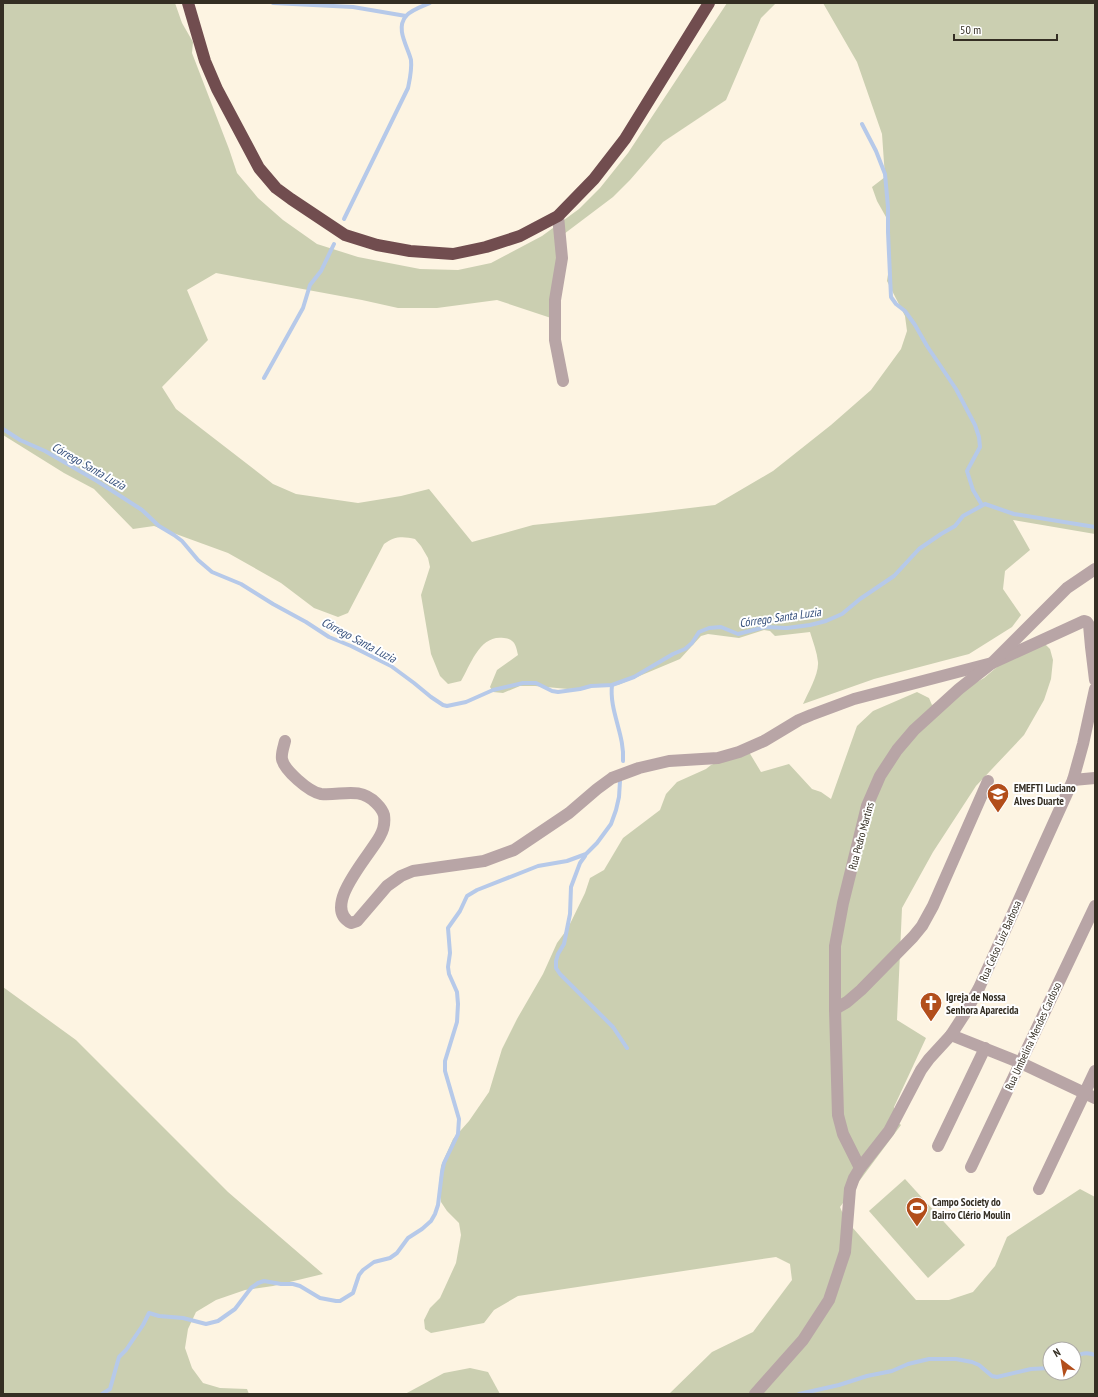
<svg xmlns="http://www.w3.org/2000/svg" width="1098" height="1397" font-family="'PT Sans Narrow',sans-serif">
	<rect width="100%" height="100%" fill="#fdf4e2"/>
	<g fill="#cbcfb1" fill-rule="evenodd">
		<path d="M3,3H175L182,23L193,42L192,53L229,149L237,173L258,198L283,220L317,244L358,257L420,269L458,270L491,263L542,236L579,209L600,188L628,153L727,3H776L761,18L726,100L663,142L630,180L613,197L560,237L551,318L497,300L437,308H398L362,300L216,273L187,290L208,340L162,387L176,409L273,484L296,494L358,503L401,496L429,489L472,542L533,525L648,513L715,505L773,471L831,425L871,390L901,349L907,331L905,316L887,281L890,261V233L886,217L877,201L872,187L885,177L882,134L857,62L823,3H1095V534L1013,520L1030,550L1005,571L1003,589L1021,615L1012,627L969,654L874,679L803,704C808,693 819,674 818,662C817,652 813,642 810,632L775,636L770,631L764,630L739,638L708,634L701,636L680,659L618,685L568,689L535,686H520L503,693L493,692L490,687L497,670L518,655C516,646 515,639 504,638C480,634 471,664 461,681L448,684L440,676L431,654L421,595L430,567L428,558L421,546L415,539C403,536 394,536 384,544L348,613L338,617L314,608L281,583L228,553L154,526L133,529L94,489L64,473L3,435Z"/>
		<path d="M1041,640L1050,649L1053,660L1051,679L1044,700L1024,735L976,786L933,852L902,908L897,1020L926,1038L894,1107V1119L901,1125L840,1207L845,1219L916,1300H949L973,1292L995,1266L1007,1237L1080,1189L1095,1197V1394H669L712,1352L753,1332L792,1280L790,1264L776,1257L518,1296L494,1310L484,1323L431,1333L425,1329L424,1320L430,1308L440,1298L456,1263L461,1235L459,1223L447,1211L441,1202L439,1185L441,1166L453,1139L469,1121L489,1092L502,1049L517,1019L543,974L557,943L568,928L585,893L590,878L604,870L623,838L660,810L666,794L677,782L706,769L711,765L735,755L749,752L761,772L789,764L812,789L821,792L831,799L857,726L873,711L917,692L929,698L932,705L952,696L984,678L1004,661ZM1050,1349H1074V1373H1050Z"/>
		<path d="M3,987L76,1040L228,1192L323,1274L273,1286L245,1290L216,1300L196,1312L188,1329L185,1348L192,1368L203,1383L220,1388L247,1389L249,1394H3Z"/>
		<path d="M905,1179L965,1245L928,1278L869,1211Z"/>
		<path d="M470,1368L488,1372L500,1394H405L444,1373Z"/>
	</g>
	<g fill="none" stroke-linecap="round" stroke-linejoin="round">
		<g stroke="#b6c9e9" stroke-width="4">
			<path d="M273,3L353,7L406,16"/>
			<path d="M862,124L876,151L885,174L888,207V232L891,297L896,304L905,311L915,325L927,346L956,389L975,425L979,437L980,447L967,471L973,490L982,505"/>
			<path d="M344,219L408,88C410,78 412,70 411,60C408,47 395,29 406,16C411,10 423,6 430,3"/>
			<path d="M264,378L303,308L310,285L321,271L334,244"/>
			<path d="M3,429L20,440L45,451L97,481L142,510L159,526L174,535L182,541L198,560L212,572L241,584L273,604L306,622L329,637L351,646L391,666L414,683L431,697L443,705L447,706L466,702L493,690L523,683H536L552,691L558,692L580,689L591,686L612,685L634,677L673,654L685,649L692,643L699,632L709,628L721,627L738,634L765,627L787,628L810,625L826,621L842,614L860,599L894,576L919,549L941,534L955,526L963,516L985,504L1014,514L1095,527"/>
			<path d="M612,685C609,711 625,735 623,761"/>
			<path d="M585,856L580,863L571,887L570,914L564,944L558,954L556,961V968L560,974L613,1027L627,1048"/>
			<path d="M1074,1358C1080,1353 1088,1352 1095,1355"/>
			<path d="M102,1394L110,1389L119,1357L126,1350L143,1325L149,1313L159,1316L183,1318L206,1324L218,1321L235,1309L251,1288L258,1283L264,1281L281,1284H293L300,1286L320,1298L336,1301H340L353,1293L359,1275L363,1270L374,1262L390,1258L397,1253L408,1238L422,1229L431,1221L435,1214L438,1205L442,1172L444,1163L458,1134L459,1119L445,1071V1061L457,1022L458,1004L457,992L449,974L448,967L450,953L448,928L460,911L467,896L477,890L538,866L567,861L586,854L597,843L611,824L616,810L619,797L620,781"/>
			<path d="M799,1394L839,1385L867,1376L892,1371L908,1364L929,1359H956L972,1362L979,1365L992,1376L997,1377L1031,1369L1050,1368"/>
		</g>
		<g stroke="#b8a5a6" stroke-width="12">
			<path d="M558,216L562,258L555,300V340L563,381"/>
			<path d="M285,741C284,746 281,753 282,759C284,770 309,792 321,794C341,796 359,786 376,803C379,806 383,811 384,815C385,822 384,829 380,836C371,854 320,907 351,923L357,921L387,886L401,876L413,871L484,861L514,850L569,813L597,789L612,778L639,768L669,761L718,758L739,752L764,741L799,720L811,715L854,699L992,663L1084,621L1087,622L1089,625L1091,647L1095,680"/>
			<path d="M1073,780L1095,778"/>
			<path d="M835,1009L847,1002L861,990L913,937L922,926L933,906L988,781"/>
			<path d="M951,1035L1021,1063L1095,1098"/>
			<path d="M938,1146L985,1048"/>
			<path d="M971,1167L1095,906"/>
			<path d="M860,1168L843,1134L838,1115L835,1009V946L843,903L867,806L880,776L897,750L914,730L959,689L992,663L1067,588L1095,569"/>
			<path d="M1039,1189L1095,1071"/>
			<path d="M755,1394L803,1340L829,1300L845,1252L850,1189L854,1178L860,1168L889,1131L921,1070L929,1059L951,1035L964,1015L979,988L1073,780L1083,744L1095,689"/>
		</g>
		<path stroke="#714d4f" stroke-width="12" d="M188,3L205,61L217,89L259,168L276,188L291,199L345,235L377,245L410,251L453,254L486,247L520,236L558,216L594,179L625,139L709,3"/>
	</g>
	<defs>
		<g id="school-pin" transform="scale(1.15)"><path d="M0 17L-7.5 6A9.5 9.5 0 1 1 7.5 6Z" fill="#b24e1b" stroke="#fff"/><path d="M0-5L7-2L0 1L-7-2ZM-4 1L0 2.5L4 1V4Q0 6-4 4Z" fill="#fff"/></g>
		<g id="church-pin" transform="scale(1.15)"><path d="M0 17L-7.5 6A9.5 9.5 0 1 1 7.5 6Z" fill="#b24e1b" stroke="#fff"/><path d="M-1.2-6h2.4v3.5h3.3v2.4h-3.3V6h-2.4V-.1h-3.3v-2.4h3.3Z" fill="#fff"/></g>
		<g id="stadium-pin" transform="scale(1.15)"><path d="M0 17L-7.5 6A9.5 9.5 0 1 1 7.5 6Z" fill="#b24e1b" stroke="#fff"/><path d="M0-5a6.5 5 0 1 0 0 10a6.5 5 0 1 0 0-10ZM-3.5-1.8h7v3.6h-7Z" fill="#fff"/></g>
	</defs>
	<g fill-rule="evenodd">
		<use href="#school-pin" x="998" y="794"/>
		<use href="#church-pin" x="931" y="1003"/>
		<use href="#stadium-pin" x="917" y="1208"/>
	</g>
	<g text-anchor="middle" dominant-baseline="central" stroke-width="4" stroke-linejoin="round" paint-order="stroke">
		<g font-size="11" font-weight="bold" fill="#342e23" stroke="#fff" text-anchor="start">
			<text x="1014" y="788">EMEFTI Luciano<tspan x="1014" dy="13">Alves Duarte</tspan></text>
			<text x="946" y="997">Igreja de Nossa<tspan x="946" dy="13">Senhora Aparecida</tspan></text>
			<text x="932" y="1202">Campo Society do<tspan x="932" dy="13">Bairro Clério Moulin</tspan></text>
		</g>
		<g font-size="11" fill="#342e23" stroke="#fff">
			<text transform="translate(861 836) rotate(-75)">Rua Pedro Martins</text>
			<text transform="translate(1000 941) rotate(-66)">Rua Celso Luiz Barbosa</text>
			<text transform="translate(1033 1036) rotate(-65)">Rua Umbelina Mendes Cardoso</text>
		</g>
		<g font-size="12" font-style="italic" fill="#36507c" stroke="#fff">
			<text transform="translate(89 466) rotate(30)">Córrego Santa Luzia</text>
			<text transform="translate(780 617) rotate(-8)">Córrego Santa Luzia</text>
			<text transform="translate(359 640) rotate(28)">Córrego Santa Luzia</text>
		</g>
	</g>
	<rect width="1098" height="1397" fill="none" stroke="#342e23" stroke-width="8"/>
	<g transform="translate(1062 1361) rotate(329)"><circle r="19" fill="#ffffff" stroke="#aeaba7"/>
	<path d="M0-3L7 15L0 10L-7 15Z" fill="#b24e1b"/>
	<text y="-6" font-size="11" font-weight="bold" text-anchor="middle" fill="#342e23">N</text>
	</g>
	<path d="M954 34v6h103v-6" fill="none" stroke="#342e23" stroke-width="2"/>
	<text x="960" y="34" font-size="12" fill="#342e23" stroke="#ffffff" stroke-width="3" paint-order="stroke">50 m</text>
</svg>
